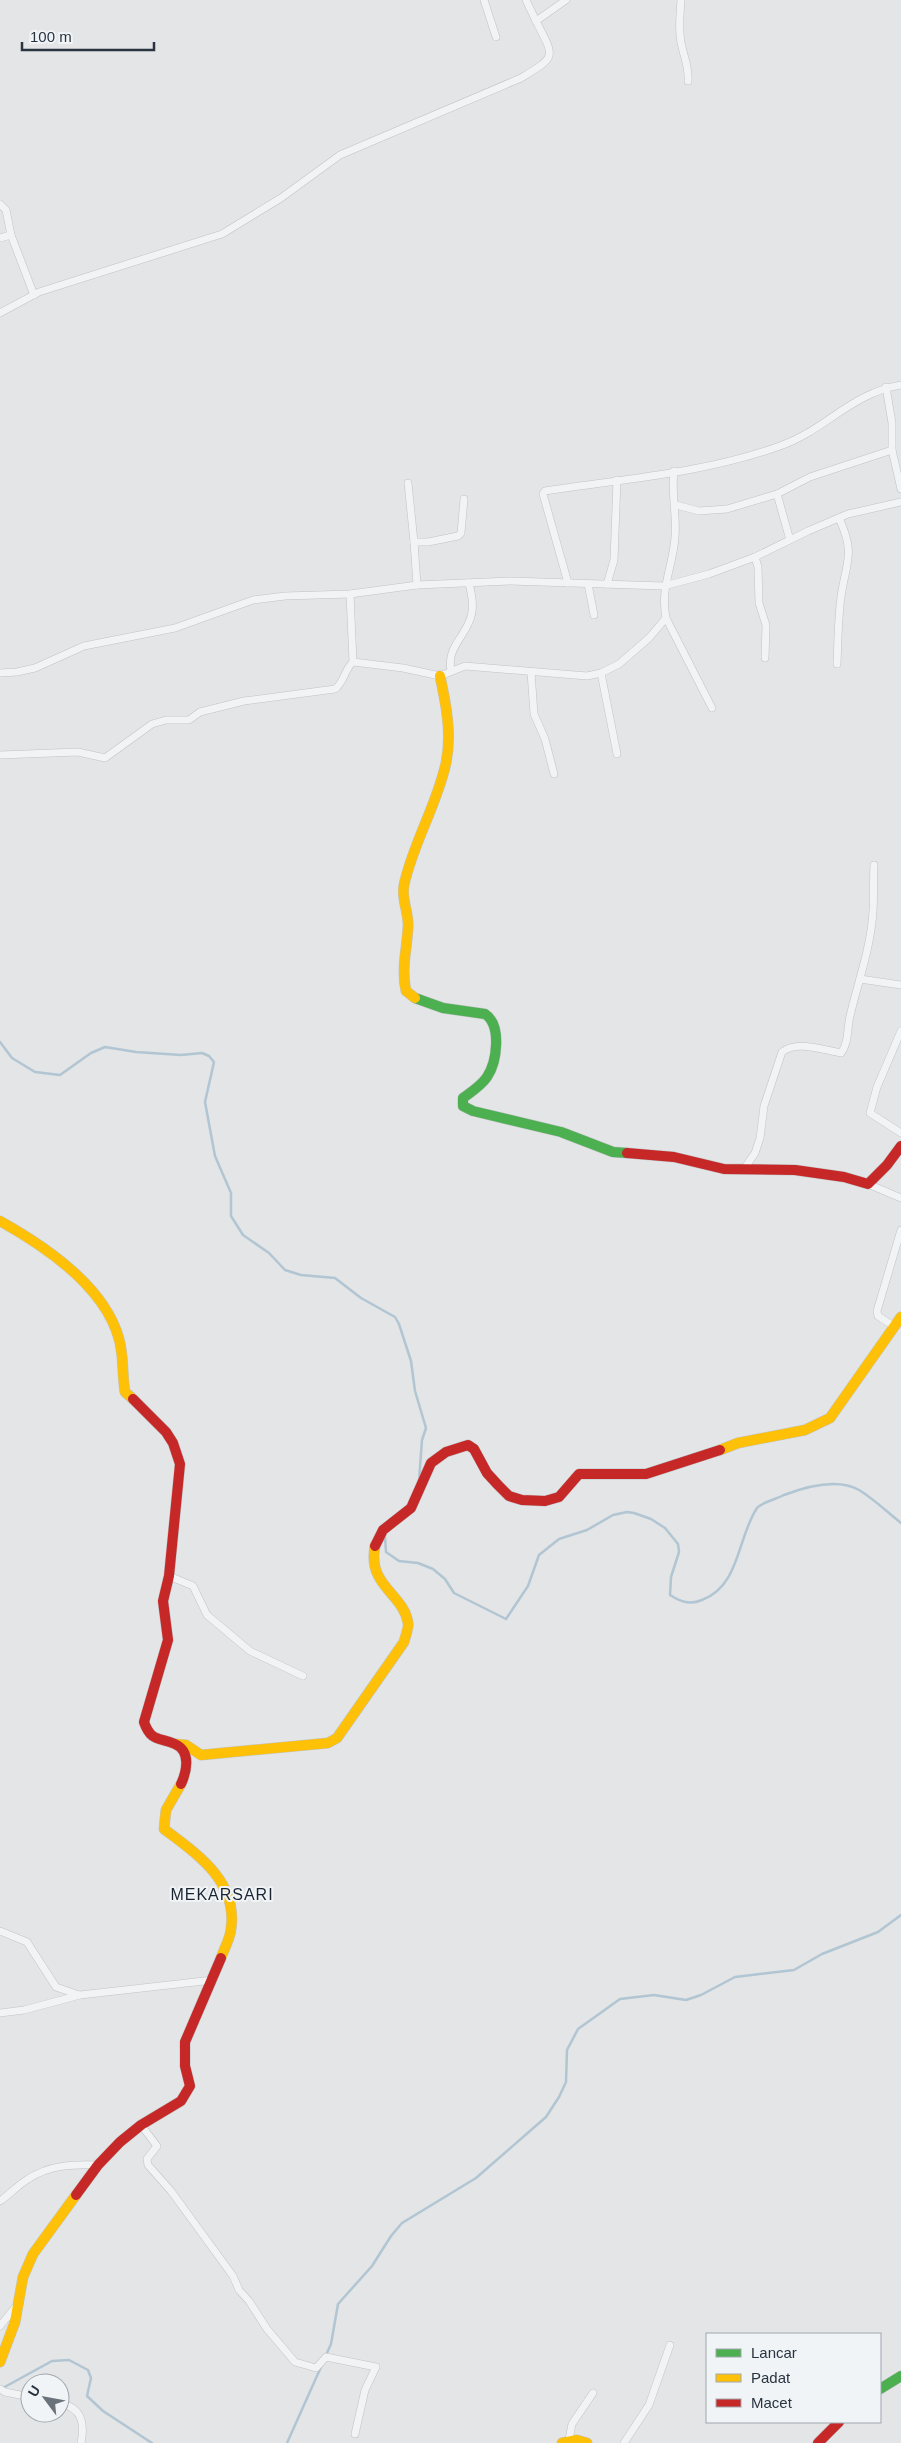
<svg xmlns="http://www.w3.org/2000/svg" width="901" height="2443" font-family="Helvetica,sans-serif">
	<rect width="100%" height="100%" fill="#e3e5e7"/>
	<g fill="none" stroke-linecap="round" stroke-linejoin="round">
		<g stroke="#b1c5d2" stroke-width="2.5">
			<path d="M0,1042L12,1058L35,1072L60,1075L91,1053L105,1047L136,1052L181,1055L202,1053L209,1056L214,1062L205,1102L215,1156L231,1193V1216L243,1235L269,1253L285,1270L301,1275L335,1278L361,1298L395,1317L399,1324L411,1361L415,1391L426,1428L422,1440L419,1481"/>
			<path d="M385,1537L386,1552L399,1561L418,1563L433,1569L445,1579L454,1593L506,1619L528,1586L539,1555L559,1539L587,1530L613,1515L627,1512L634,1513L651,1519L665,1528L678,1544L679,1552L671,1577L670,1595C681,1602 690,1605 702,1600C740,1586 737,1538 757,1508C762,1502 777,1499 784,1495C805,1487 838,1478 859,1490C874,1499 887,1512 901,1523"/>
			<path d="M326,2355L331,2344L338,2304L372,2266L391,2236L402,2223L476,2178L546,2117L559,2097L566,2082L567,2050L578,2029L620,1999L654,1995L686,2000L701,1995L735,1977L794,1970L822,1954L878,1932L901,1915"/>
			<path d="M1,2389L52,2361L69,2360L88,2370L91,2378L87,2396L103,2411L152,2443"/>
			<path d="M287,2443L321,2367"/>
		</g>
		<g stroke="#c1c3c5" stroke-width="8">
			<g id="street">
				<path d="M484,0L496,37"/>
				<path d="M526,0L536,21"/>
				<path d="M681,0C680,15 678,32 682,47C685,60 689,68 688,81"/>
				<path d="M0,204L6,210L11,235L34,295"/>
				<path d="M0,238L11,235"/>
				<path d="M0,313L39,292L222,234L281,198L340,155L521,78C557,56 555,58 536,21L566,0"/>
				<path d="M886,387L892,423V450L901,489"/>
				<path d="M408,483L414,542"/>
				<path d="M777,494L790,540"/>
				<path d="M676,505L699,511L727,509L777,494L810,477L892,450"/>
				<path d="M755,557L758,567L759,603L766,625L765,658"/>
				<path d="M568,583L543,494L545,491C624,479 705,473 780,446C826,430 849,394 901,385"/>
				<path d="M588,584L594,615"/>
				<path d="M607,584L614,560L617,480"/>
				<path d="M417,585L414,542H428L458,536L461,533L464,499"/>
				<path d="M350,594L353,662"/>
				<path d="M666,618L712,708"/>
				<path d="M837,664C838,642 838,619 841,597C846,561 856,555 839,518"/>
				<path d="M451,671C447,649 461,641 469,622C475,609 472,596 469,583"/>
				<path d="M531,672L534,714L545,739L554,774"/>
				<path d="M0,673L17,672L35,668L84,646L175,628L253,600L285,596L350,594L417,585L510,581L664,586L709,574L755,557L808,531L848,514L901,502"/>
				<path d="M601,673L617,754"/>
				<path d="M0,755L78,752L105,758L152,724L166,720H189L200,712L244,701L335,689C344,683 344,670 353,662L403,668L440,676L465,666L587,676L601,673L619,664L649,638L666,618C660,587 673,567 675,537C677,515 671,493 674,471"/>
				<path d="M860,979L901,985"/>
				<path d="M901,1031L877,1087L870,1113L901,1133"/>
				<path d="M744,1169L755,1153L760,1138L764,1106L782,1052C797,1040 823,1050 841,1053C849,1043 847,1028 850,1016C858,982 871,947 873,911C874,896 873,881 874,865"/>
				<path d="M868,1184L901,1198"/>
				<path d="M895,1327L878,1316L877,1311L901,1230"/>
				<path d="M169,1576L193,1586L207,1615L250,1651L303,1676"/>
				<path d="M0,1931L27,1942L56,1987L79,1995"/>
				<path d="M0,2013L24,2010L80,1995L213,1980"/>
				<path d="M141,2125L157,2146L147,2159L148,2165L171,2191L233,2276L239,2290L249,2301L267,2329L295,2362L316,2368L326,2357L376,2367L365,2390L355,2434"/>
				<path d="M0,2201C10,2194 18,2185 28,2179C49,2165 74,2164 98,2165"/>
				<path d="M0,2326L17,2305"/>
				<path d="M0,2389L5,2392L30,2397"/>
				<path d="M60,2403C82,2408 85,2423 81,2443"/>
				<path d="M569,2440L572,2424L593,2393"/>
				<path d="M624,2443L649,2405L670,2345"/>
			</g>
		</g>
		<g stroke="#c1c3c5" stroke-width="11">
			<g id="fast">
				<path d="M415,998L443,1008L485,1014C502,1025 497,1062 487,1077C481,1086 471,1092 463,1098V1106L473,1111L561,1132L613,1152L627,1153"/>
				<path d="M880,2389L901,2376"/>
			</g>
		</g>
		<g stroke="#c1c3c5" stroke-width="11">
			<g id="slow">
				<path d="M415,998L406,991C401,969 407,949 408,927C409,912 401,900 404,885C413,843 437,805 446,763C452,734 446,704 440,676"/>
				<path d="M0,1221C45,1246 105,1287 119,1339C124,1356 122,1375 125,1392L133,1399"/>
				<path d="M720,1450L738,1443L805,1430L830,1418L901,1317"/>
				<path d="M175,1744L186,1745L201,1755L328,1743L337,1738L404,1642C405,1637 409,1628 408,1623C404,1594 367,1586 375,1546"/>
				<path d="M181,1784L166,1810L164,1829C197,1854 238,1881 231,1929C230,1939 224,1949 221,1958"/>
				<path d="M0,2362L15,2322L23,2277L33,2254L76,2195"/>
				<path d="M562,2443L577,2440L587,2443"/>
			</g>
		</g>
		<g stroke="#c1c3c5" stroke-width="11">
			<g id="jam">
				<path d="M627,1153L674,1157L724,1169L795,1170L844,1177L868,1184L887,1165L901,1146"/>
				<path d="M133,1399L166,1432L173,1443L180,1464L169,1576L163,1601L168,1640L144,1722C151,1742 159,1737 175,1744C191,1751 187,1771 181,1784"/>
				<path d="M375,1546L383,1530L411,1508L431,1463L446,1452L468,1445L474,1449L487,1473L498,1485L509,1496L522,1500L545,1501L559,1497L579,1474H646L720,1450"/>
				<path d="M76,2195L98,2165L120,2142L141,2125L181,2101L190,2086L185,2066V2042L221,1958"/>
				<path d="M818,2443L839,2422"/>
			</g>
		</g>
		<use href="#street" stroke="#f2f3f4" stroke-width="7"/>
		<use href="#fast" stroke="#4caf50" stroke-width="10"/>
		<use href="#slow" stroke="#ffc107" stroke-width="10"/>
		<use href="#jam" stroke="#c62828" stroke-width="10"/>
	</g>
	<g text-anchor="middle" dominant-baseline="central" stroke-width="4" stroke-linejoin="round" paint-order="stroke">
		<g font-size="16" letter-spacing="1" fill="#1b2532" stroke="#f0f4f7">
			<text x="222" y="1894">MEKARSARI</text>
		</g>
	</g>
	<rect x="706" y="2333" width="175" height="90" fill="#f0f4f7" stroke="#a0a7ae"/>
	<rect x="716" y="2349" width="25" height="8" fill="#4caf50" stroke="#a0a7ae"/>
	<text x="751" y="2358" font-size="15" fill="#293441">Lancar</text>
	<rect x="716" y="2374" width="25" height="8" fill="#ffc107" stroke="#a0a7ae"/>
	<text x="751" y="2383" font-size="15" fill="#293441">Padat</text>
	<rect x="716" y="2399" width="25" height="8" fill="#c62828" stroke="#a0a7ae"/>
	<text x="751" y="2408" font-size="15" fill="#293441">Macet</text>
	<g transform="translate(45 2398) rotate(302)"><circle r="24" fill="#f0f4f7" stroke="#a0a7ae"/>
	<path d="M0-4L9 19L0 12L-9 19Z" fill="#6a727b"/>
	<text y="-8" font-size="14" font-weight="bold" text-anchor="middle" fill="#293441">U</text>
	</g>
	<path d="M22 42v8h132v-8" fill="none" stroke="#293441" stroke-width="2.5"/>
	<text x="30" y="42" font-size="15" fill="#293441" stroke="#f0f4f7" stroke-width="4" paint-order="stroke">100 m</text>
</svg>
